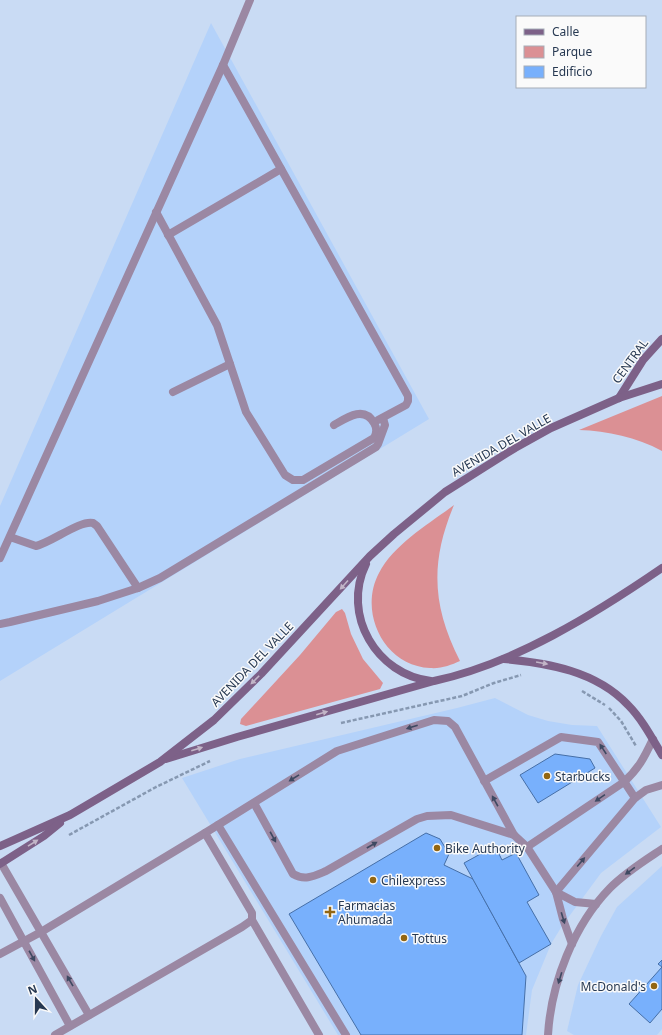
<svg xmlns="http://www.w3.org/2000/svg" width="662" height="1035" font-family="'Noto Sans',sans-serif">
	<rect width="100%" height="100%" fill="#c9dbf4"/>
	<g fill="#b4d2fa">
		<path d="M211,23L429,419L0,681V506Z"/>
		<path d="M495,698L528,715L548,721L572,725L597,726L661,827L601,873L562,926L551,944L532,990L526,1035H338L182,778L240,759L457,708Z"/>
		<path d="M662,866V1029L657,1035H574L567,1031L578,985L601,936L617,907Z"/>
	</g>
	<g fill="#db9094">
		<path d="M662,396V451C636,437 608,431 579,430Z"/>
		<path d="M454,505C430,562 432,606 460,661C451,665 441,669 430,668C384,666 358,612 379,573C394,544 429,524 454,505Z"/>
		<path d="M342,609L345,613L351,634L363,659L383,683L380,689L246,726L240,724L241,719L300,655L336,612Z"/>
	</g>
	<g fill="#78b0fc" stroke="#466fa7">
		<path d="M555,754L590,759L595,768L538,803L520,775Z"/>
		<path d="M426,833L440,839L449,854L444,865L473,879L526,976L522,1035H361L289,914Z"/>
		<path d="M495,846L502,860L516,853L539,895L527,902L551,944L519,963L464,863Z"/>
		<path d="M662,960V1009L650,1023L629,1004L662,967L658,964Z"/>
	</g>
	<g fill="none" stroke-linecap="round" stroke-linejoin="round">
		<g stroke="#8698b1" stroke-width="2.5" stroke-dasharray="4 2" stroke-linecap="butt">
			<path d="M582,691L605,705"/>
			<path d="M609,708L621,721L636,746"/>
			<path d="M341,723L462,696L494,683L521,675"/>
			<path d="M69,835L156,787L210,761"/>
		</g>
		<g stroke="#9b88a3" stroke-width="8">
			<path d="M223,65L408,396V401L406,405L378,420"/>
			<path d="M156,212L217,325L246,412L285,475L293,480H303L374,438C377,433 377,428 374,423C364,405 346,418 334,425"/>
			<path d="M168,235L281,169"/>
			<path d="M173,392L230,364"/>
			<path d="M10,537L36,546C52,542 80,520 93,523L97,526L138,588"/>
			<path d="M0,558L223,65L250,0"/>
			<path d="M0,624L10,622L98,601L138,588L160,578L376,447L378,444L385,425L383,418"/>
			<path d="M484,781L561,737L598,742L635,798"/>
			<path d="M254,803L293,874C305,881 314,876 326,871L417,819L427,816L451,815L514,835"/>
			<path d="M218,825L346,1035"/>
			<path d="M527,847L624,782C639,768 644,758 653,739"/>
			<path d="M1,863L89,1015"/>
			<path d="M556,892L635,798L646,790L662,785"/>
			<path d="M556,892L575,902L596,904"/>
			<path d="M0,898L70,1026"/>
			<path d="M252,920L319,1035"/>
			<path d="M0,954L41,932L205,833L337,751L434,720L448,721L455,727L514,835L527,847L556,892L563,919L572,944"/>
			<path d="M55,1035L242,927L252,920V913L205,833"/>
		</g>
		<path stroke="#9b88a3" stroke-width="8" d="M548,1035C551,983 574,925 610,888C626,872 644,861 662,849"/>
		<g stroke="#7d6188" stroke-width="8">
			<path d="M619,398L643,360L662,339"/>
			<path d="M366,564C341,615 377,675 431,681"/>
			<path d="M504,659C548,663 596,671 628,705C642,719 652,738 662,755"/>
			<path d="M166,759L237,737L434,681C514,664 595,614 662,568"/>
			<path d="M0,846L70,815L160,762L214,720L261,674L370,556L394,534L445,492L515,448L551,428L619,398L662,384"/>
			<path d="M0,864L44,836L60,823"/>
		</g>
	</g>
	<defs><path id="oneway-solid" d="M-6-.8H1V-3.2L6.5 0L1 3.2V.8H-6Z"/></defs>
	<g fill="#c2b5c7">
		<use href="#oneway-solid" transform="translate(344 585) rotate(132)"/>
		<use href="#oneway-solid" transform="translate(542 663) rotate(10)"/>
		<use href="#oneway-solid" transform="translate(255 680) rotate(135)"/>
		<use href="#oneway-solid" transform="translate(322 713) rotate(-16)"/>
		<use href="#oneway-solid" transform="translate(197 749) rotate(-18)"/>
		<use href="#oneway-solid" transform="translate(33 843) rotate(-32)"/>
	</g>
	<g fill="#3e4962">
		<use href="#oneway-solid" transform="translate(412 727) rotate(162)"/>
		<use href="#oneway-solid" transform="translate(603 749) rotate(-123)"/>
		<use href="#oneway-solid" transform="translate(294 778) rotate(148)"/>
		<use href="#oneway-solid" transform="translate(600 798) rotate(146)"/>
		<use href="#oneway-solid" transform="translate(495 801) rotate(-119)"/>
		<use href="#oneway-solid" transform="translate(273 837) rotate(61)"/>
		<use href="#oneway-solid" transform="translate(372 845) rotate(-30)"/>
		<use href="#oneway-solid" transform="translate(581 862) rotate(-50)"/>
		<use href="#oneway-solid" transform="translate(630 871) rotate(144)"/>
		<use href="#oneway-solid" transform="translate(563 918) rotate(73)"/>
		<use href="#oneway-solid" transform="translate(32 956) rotate(61)"/>
		<use href="#oneway-solid" transform="translate(560 978) rotate(107)"/>
		<use href="#oneway-solid" transform="translate(70 981) rotate(-120)"/>
	</g>
	<g fill="#936612" stroke="#fafafa" stroke-width="1.5">
		<circle cx="547" cy="776" r="4"/>
		<circle cx="437" cy="848" r="4"/>
		<circle cx="373" cy="880" r="4"/>
		<path d="M328 906h4v4h4v4h-4v4h-4v-4h-4v-4h4z"/>
		<circle cx="404" cy="938" r="4"/>
		<circle cx="654" cy="986" r="4"/>
	</g>
	<g text-anchor="middle" dominant-baseline="central" stroke-width="3" stroke-linejoin="round" paint-order="stroke">
		<g font-size="12" fill="#273952" stroke="#fafafa">
			<text transform="translate(630 361) rotate(-54)">CENTRAL</text>
			<text transform="translate(501 445) rotate(-30)">AVENIDA DEL VALLE</text>
			<text transform="translate(252 664) rotate(-46)">AVENIDA DEL VALLE</text>
		</g>
		<g font-size="12" fill="#273952" stroke="#fafafa" text-anchor="start">
			<text x="555" y="776">Starbucks</text>
			<text x="445" y="848">Bike Authority</text>
			<text x="381" y="880">Chilexpress</text>
			<text x="338" y="905">Farmacias<tspan x="338" dy="14">Ahumada</tspan></text>
			<text x="412" y="938">Tottus</text>
			<text x="646" y="986" text-anchor="end">McDonald's</text>
		</g>
	</g>
	<rect x="516" y="16" width="130" height="72" fill="#fafafa" stroke="#a6adb7"/>
	<rect x="524" y="29" width="20" height="6" fill="#7d6188" stroke="#a6adb7"/>
	<text x="552" y="36" font-size="12" fill="#273952">Calle</text>
	<rect x="524" y="46" width="20" height="12" fill="#db9094" stroke="#a6adb7"/>
	<text x="552" y="56" font-size="12" fill="#273952">Parque</text>
	<rect x="524" y="66" width="20" height="12" fill="#78b0fc" stroke="#a6adb7"/>
	<text x="552" y="76" font-size="12" fill="#273952">Edificio</text>
	<g transform="translate(36 999) rotate(339)" stroke="#fafafa" stroke-width="3" paint-order="stroke">
	<path d="M0-3L7 15L0 10L-7 15Z" fill="#273952"/>
	<text y="-6" font-size="11" font-weight="bold" text-anchor="middle" fill="#273952">N</text>
	</g>
</svg>
